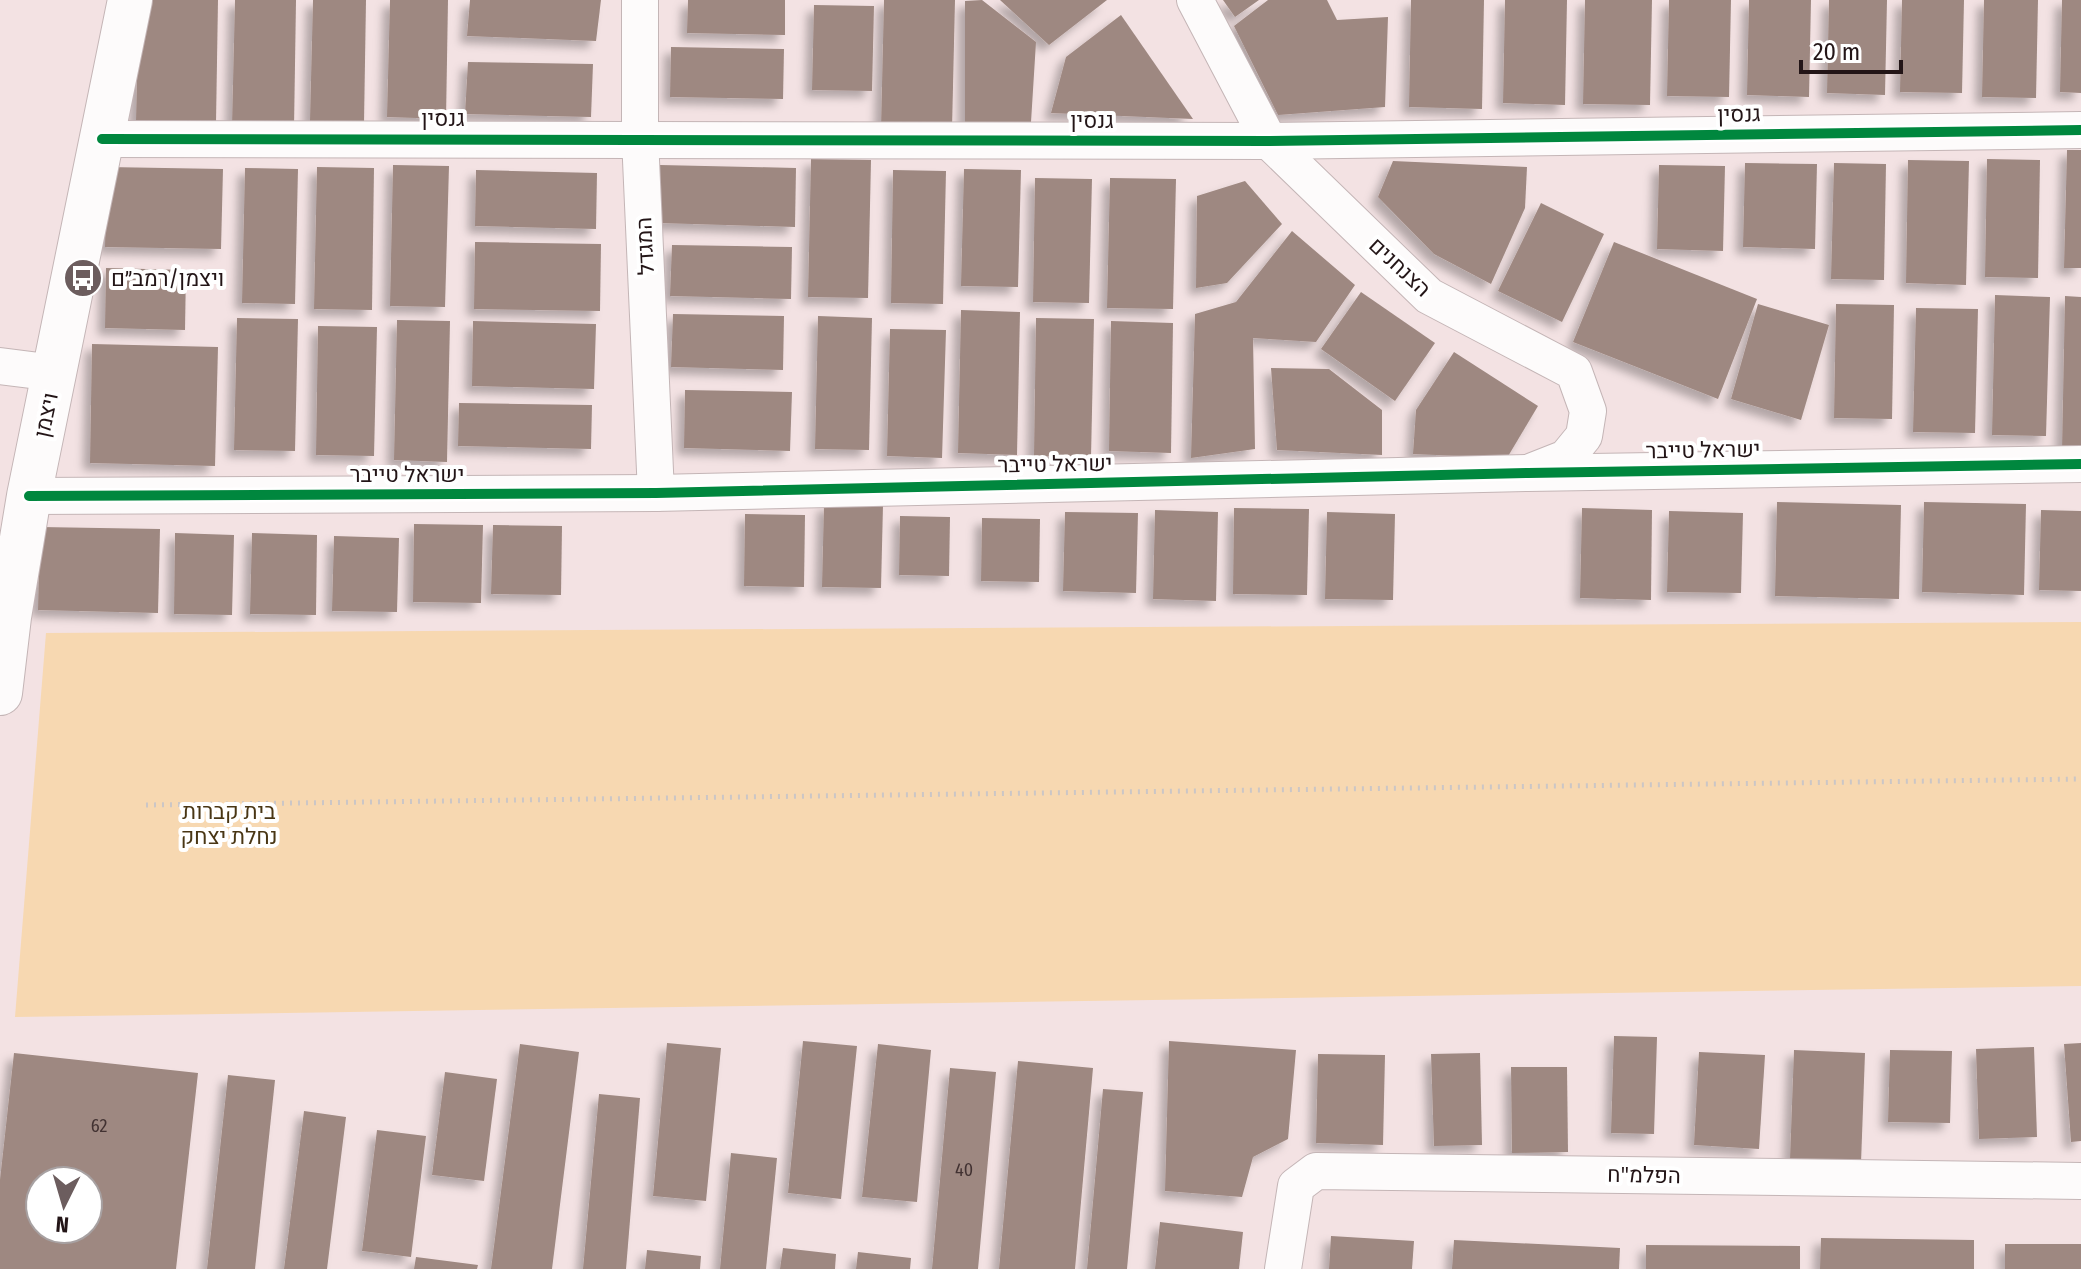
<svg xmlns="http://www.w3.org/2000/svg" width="2081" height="1269" font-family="'Fira Sans Condensed',Heebo,sans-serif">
	<defs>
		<filter id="shadow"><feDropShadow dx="-7" dy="7" stdDeviation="4" flood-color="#0004"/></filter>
	</defs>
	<rect width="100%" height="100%" fill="#f3e2e3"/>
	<path fill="#f7d8b1" d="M2081,622V986L15,1017L46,633Z"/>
	<g fill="#9e8881" fill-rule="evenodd" filter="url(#shadow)">
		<path d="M139,0H218L216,123L136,121Z"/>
		<path d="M235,0H296L294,128L232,126Z"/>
		<path d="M313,0H366L364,123L310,121Z"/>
		<path d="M390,0H448L446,119L387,117Z"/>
		<path d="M470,0H601L596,41L467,36Z"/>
		<path d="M688,0H785V35L687,33Z"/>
		<path d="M884,0H955L952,130L881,129Z"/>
		<path d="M982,0L1036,42L1031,122L965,125V1Z"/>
		<path d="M1000,0H1107L1049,45Z"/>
		<path d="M1223,0H1259L1235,17Z"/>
		<path d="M1268,0H1327L1337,20L1388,17L1385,107L1278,115L1234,26Z"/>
		<path d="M1411,0H1484L1482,109L1409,107Z"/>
		<path d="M1505,0H1567L1565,105L1503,103Z"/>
		<path d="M1585,0H1652L1650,105L1583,104Z"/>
		<path d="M1669,0H1731L1729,97L1667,96Z"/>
		<path d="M1749,0H1811L1809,97L1747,95Z"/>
		<path d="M1829,0H1887L1885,95L1827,93Z"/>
		<path d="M1902,0H1964L1962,93L1900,92Z"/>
		<path d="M1984,0H2038L2036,98L1982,97Z"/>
		<path d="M2062,0H2081V93L2060,92Z"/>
		<path d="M814,5L874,6L872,91L812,90Z"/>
		<path d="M1121,15L1193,119L1051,113L1066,57Z"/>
		<path d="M671,47L784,49L783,99L670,97Z"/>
		<path d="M468,62L593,64L591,117L465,114Z"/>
		<path d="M2067,150H2081V268H2064Z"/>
		<path d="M811,159L871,160L868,298L808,297Z"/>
		<path d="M1987,159L2040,160L2038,278L1985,277Z"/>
		<path d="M1908,160L1969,161L1966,285L1906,283Z"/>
		<path d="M1393,161L1527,167L1525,208L1491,284L1434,254L1378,197Z"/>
		<path d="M1745,163L1817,164L1815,249L1743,247Z"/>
		<path d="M1834,163L1886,164L1884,280L1831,279Z"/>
		<path d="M393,165L449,166L445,307L390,306Z"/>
		<path d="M660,165L796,168L795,227L659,223Z"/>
		<path d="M1659,165L1725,166L1723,251L1657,249Z"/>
		<path d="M107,167L223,169L221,249L105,247Z"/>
		<path d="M317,167L374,168L372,310L314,309Z"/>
		<path d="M245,168L298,169L295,304L242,303Z"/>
		<path d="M964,169L1021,170L1018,287L961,286Z"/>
		<path d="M476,170L597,173L596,229L475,226Z"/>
		<path d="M893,170L946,171L943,304L891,303Z"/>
		<path d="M1035,178L1092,179L1089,303L1033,302Z"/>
		<path d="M1110,178L1176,179L1173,309L1107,308Z"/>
		<path d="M1245,181L1282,224L1227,283L1196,288L1197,196Z"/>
		<path d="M1541,203L1604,234L1562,322L1498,291Z"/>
		<path d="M1292,231L1355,285L1316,342L1253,338L1255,449L1191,458L1195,314L1236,302Z"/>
		<path d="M475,242L601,244L600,311L474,309Z"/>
		<path d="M1614,242L1757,299L1718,399L1573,342Z"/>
		<path d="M672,245L792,247L791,299L670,296Z"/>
		<path d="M106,268L186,270L185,330L105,328Z"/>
		<path d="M1361,292L1435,343L1395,401L1321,349Z"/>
		<path d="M1995,295L2050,297L2046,436L1992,435Z"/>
		<path d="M2065,296L2081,297V452L2062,451Z"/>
		<path d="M1758,304L1829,325L1801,420L1731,399Z"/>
		<path d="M1836,304L1894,305L1892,419L1834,418Z"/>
		<path d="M1916,308L1978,309L1975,433L1913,432Z"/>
		<path d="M961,310L1020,312L1017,455L958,453Z"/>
		<path d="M673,314L784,316L783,370L671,367Z"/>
		<path d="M818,316L872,318L869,450L815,449Z"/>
		<path d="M237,318L298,319L295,451L234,450Z"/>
		<path d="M1036,318L1094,319L1091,457L1034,456Z"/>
		<path d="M397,320L450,321L447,462L394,460Z"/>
		<path d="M473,321L596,324L594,389L472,386Z"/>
		<path d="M1111,321L1173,323L1171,453L1109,451Z"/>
		<path d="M318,326L377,327L374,456L316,455Z"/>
		<path d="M890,329L946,330L942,458L887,456Z"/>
		<path d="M92,344L218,347L215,466L90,463Z"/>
		<path d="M1454,352L1538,406L1507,458L1413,454L1416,410Z"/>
		<path d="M1271,368L1329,369L1382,410V455L1277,450Z"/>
		<path d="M685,390L792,392L790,451L684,448Z"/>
		<path d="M459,403L592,405L591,449L458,446Z"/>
		<path d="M1777,502L1901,505L1899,599L1775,596Z"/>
		<path d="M1924,502L2026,504L2024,595L1922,592Z"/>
		<path d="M824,504L883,505L881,588L822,587Z"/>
		<path d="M1234,508L1309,509L1307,595L1233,594Z"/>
		<path d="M1582,508L1652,510L1651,600L1580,598Z"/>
		<path d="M1155,510L1218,512L1216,601L1153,599Z"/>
		<path d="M2041,510L2081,511V591L2039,590Z"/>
		<path d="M1669,511L1743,513L1741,593L1667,592Z"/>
		<path d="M1065,512L1138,513L1136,593L1063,591Z"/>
		<path d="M1327,512L1395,514L1393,600L1325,599Z"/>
		<path d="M745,514L805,515L804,587L744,586Z"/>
		<path d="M900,516L950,517L949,576L899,575Z"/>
		<path d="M982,518L1040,519L1039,582L981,581Z"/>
		<path d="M414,524L483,525L481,603L413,602Z"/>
		<path d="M493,525L562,526L561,595L491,594Z"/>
		<path d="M40,527L160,529L158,613L38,610Z"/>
		<path d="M175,533L234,535L232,615L174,614Z"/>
		<path d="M252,533L317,535L316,615L250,614Z"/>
		<path d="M334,536L399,538L397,612L332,611Z"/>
		<path d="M1614,1036L1657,1037L1654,1134L1611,1133Z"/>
		<path d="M803,1041L857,1046L841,1199L788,1193Z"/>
		<path d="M1169,1041L1296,1050L1288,1139L1253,1157L1242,1197L1165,1191Z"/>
		<path d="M667,1043L721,1048L706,1201L653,1196Z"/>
		<path d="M2081,1043V1141L2071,1142L2064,1044Z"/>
		<path d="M520,1044L579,1052L552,1269H491Z"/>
		<path d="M878,1044L931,1050L917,1202L862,1197Z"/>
		<path d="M2034,1047L2037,1137L1979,1139L1976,1049Z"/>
		<path d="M1794,1050L1865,1053L1861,1163L1790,1160Z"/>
		<path d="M1890,1050L1952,1051L1950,1123L1888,1122Z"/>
		<path d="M1699,1052L1765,1055L1759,1149L1694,1145Z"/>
		<path d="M14,1053L198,1073L176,1269H0V1180ZM40,1181H88V1229H40Z"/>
		<path d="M1480,1053L1482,1145L1434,1146L1431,1054Z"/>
		<path d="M1318,1054L1385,1055L1383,1145L1316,1143Z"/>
		<path d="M1018,1061L1093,1068L1075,1269H999Z"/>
		<path d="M1511,1067H1567L1568,1152L1512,1153Z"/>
		<path d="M950,1068L996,1072L978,1269H932Z"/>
		<path d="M445,1072L497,1079L484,1181L432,1175Z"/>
		<path d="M228,1075L275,1080L255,1269H207Z"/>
		<path d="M1103,1089L1143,1092L1127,1269H1087Z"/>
		<path d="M599,1094L640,1098L626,1269H583Z"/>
		<path d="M304,1111L346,1117L327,1269H284Z"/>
		<path d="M377,1130L426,1136L411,1257L362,1251Z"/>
		<path d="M731,1153L777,1158L766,1269H720Z"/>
		<path d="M1160,1222L1243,1232L1239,1269H1155Z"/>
		<path d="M1331,1236L1414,1241L1412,1269H1329Z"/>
		<path d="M1821,1238L1974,1240V1269H1820Z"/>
		<path d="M1454,1240L1620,1248L1619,1269H1452Z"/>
		<rect x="2005" y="1244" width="76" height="25"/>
		<path d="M1646,1245L1800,1246V1269H1646Z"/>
		<path d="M783,1248L836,1254L835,1269H780Z"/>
		<path d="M647,1250L701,1256L700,1269H645Z"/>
		<path d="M858,1252L911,1258L910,1269H856Z"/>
		<path d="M416,1257L478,1265L477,1269H414Z"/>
	</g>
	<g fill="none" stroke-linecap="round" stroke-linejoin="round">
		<g stroke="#c4b5b6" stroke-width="38">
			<g id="minor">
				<path d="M640,0V138L656,493"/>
				<path d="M1195,0L1269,141L1429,296L1574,372L1588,411L1584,436L1566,458L1533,471"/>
				<path d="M102,139L1269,141L2081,130"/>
				<path d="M0,366L55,373"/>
				<path d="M29,496L656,493L1528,473L2081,464"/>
				<path d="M1283,1269L1296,1186L1316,1171L2081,1181"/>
			</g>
		</g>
		<g stroke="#c4b5b6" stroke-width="46">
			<path id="tertiary" d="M0,693L9,617L29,496L130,0"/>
		</g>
		<path stroke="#cbc6c6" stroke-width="5" stroke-dasharray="2 6" stroke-linecap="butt" d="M146,805L2081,779"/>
		<use href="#minor" stroke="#fdfbfb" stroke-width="36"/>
		<use href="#tertiary" stroke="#fdfbfb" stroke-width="44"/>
		<g stroke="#fff" stroke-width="15">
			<g id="cycleway">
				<path d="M102,139L1269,141L2081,130"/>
				<path d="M29,496L656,493L1528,473L2081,464"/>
			</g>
		</g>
		<use href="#cycleway" stroke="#00873e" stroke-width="10"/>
	</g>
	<defs>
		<g id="bus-disc" transform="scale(2)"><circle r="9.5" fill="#6c5d5e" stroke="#fff"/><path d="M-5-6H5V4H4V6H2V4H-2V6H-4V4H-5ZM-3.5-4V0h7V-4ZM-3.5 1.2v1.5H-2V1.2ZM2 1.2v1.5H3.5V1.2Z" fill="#fff"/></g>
	</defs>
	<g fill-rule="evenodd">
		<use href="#bus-disc" x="83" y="278"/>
	</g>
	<g text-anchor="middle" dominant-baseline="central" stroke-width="8" stroke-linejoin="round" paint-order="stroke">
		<g font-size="18" fill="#423232">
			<text x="99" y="1126">62</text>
			<text x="964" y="1170">40</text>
		</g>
		<g font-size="22" fill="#231517" stroke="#fff">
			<text transform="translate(1739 114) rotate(-1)">גנסין</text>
			<text x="443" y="118">גנסין</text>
			<text x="1092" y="120">גנסין</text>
			<text transform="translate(645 246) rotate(-93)">המגדל</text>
			<text transform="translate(1400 267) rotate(43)">הצנחנים</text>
			<text transform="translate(46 415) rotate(-78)">ויצמן</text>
			<text transform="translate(1703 450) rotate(-1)">ישראל טייבר</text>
			<text transform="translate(1055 464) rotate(-1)">ישראל טייבר</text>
			<text x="407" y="474">ישראל טייבר</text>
			<text transform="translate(1644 1175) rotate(1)">הפלמ"ח</text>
		</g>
		<g font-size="22" fill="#231517" stroke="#fff" text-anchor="start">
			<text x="111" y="278">ויצמן/רמב״ם</text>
		</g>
		<g font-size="22" fill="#493614" stroke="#fff">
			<text x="229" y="811">בית קברות<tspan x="229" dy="25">נחלת יצחק</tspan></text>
		</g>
	</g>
	<g transform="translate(64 1205) rotate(185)"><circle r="38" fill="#ffffff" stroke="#a7a1a2" stroke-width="2"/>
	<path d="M0-6L14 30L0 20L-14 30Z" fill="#6c5d5e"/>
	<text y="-12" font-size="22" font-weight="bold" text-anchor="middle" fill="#231517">N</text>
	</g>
	<path d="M1801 60v12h100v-12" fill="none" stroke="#231517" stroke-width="4"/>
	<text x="1813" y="60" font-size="24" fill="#231517" stroke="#ffffff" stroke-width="6" paint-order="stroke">20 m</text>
</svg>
